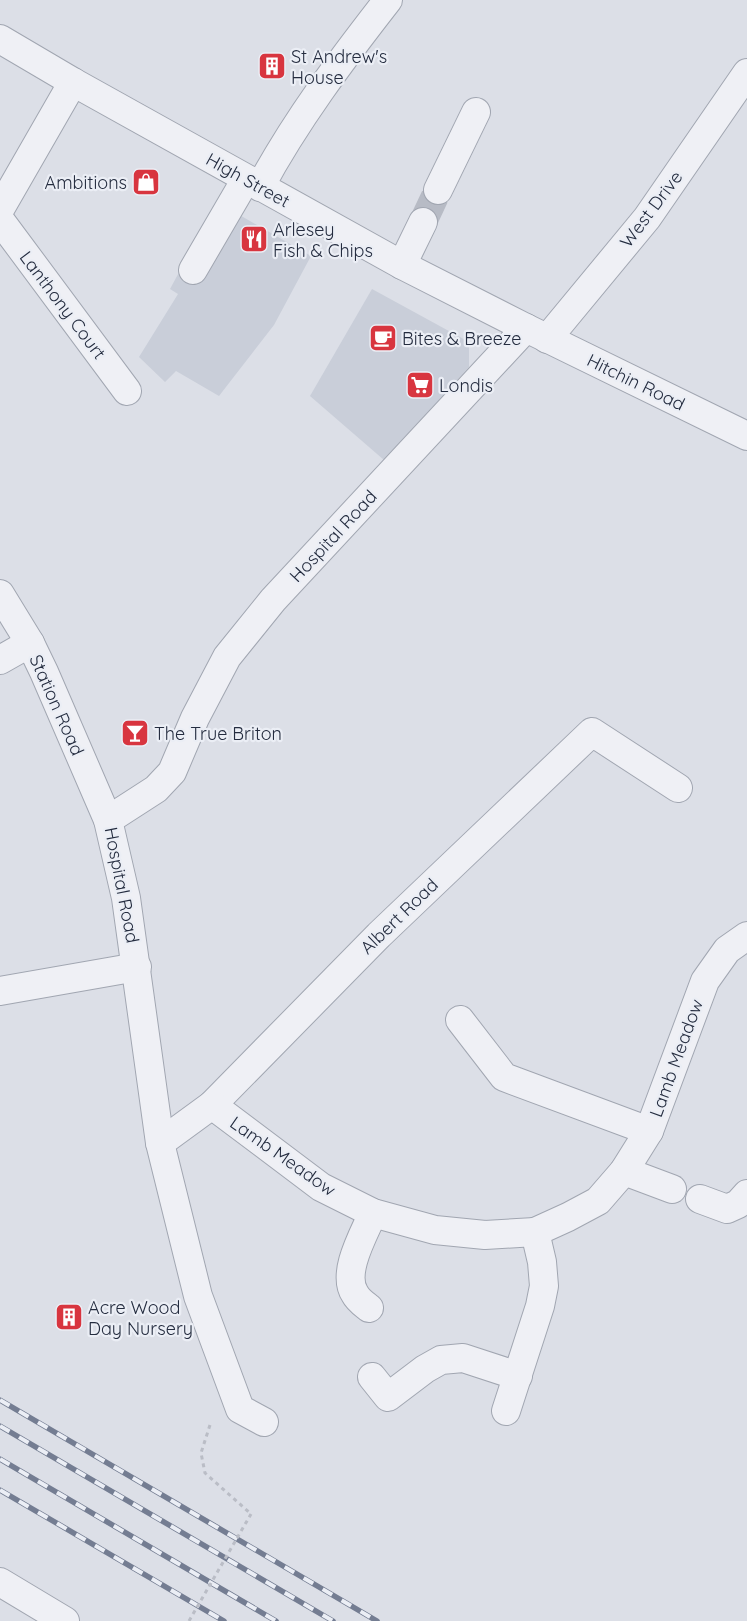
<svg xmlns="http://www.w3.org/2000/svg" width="747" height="1621" font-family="Quicksand,sans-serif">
	<rect width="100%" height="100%" fill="#dcdfe7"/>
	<g fill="#c9ced9">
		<path d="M217,202L311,256L274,325L219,396L176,371L165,382L139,357L178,294L170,289Z"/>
		<path d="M372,289L469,342V367L384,460L310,396Z"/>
	</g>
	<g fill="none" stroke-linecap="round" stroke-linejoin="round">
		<path stroke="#b7bbc5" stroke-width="28" stroke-dasharray="28 14" stroke-linecap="butt" d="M423,222L438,190"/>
		<g stroke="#a1a6b1" stroke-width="30">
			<g id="minor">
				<path d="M0,39L73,82L402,265L526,328L747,436"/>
				<path d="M260,187C296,120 342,59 388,0"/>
				<path d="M438,190L476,112"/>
				<path d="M0,209L73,82"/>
				<path d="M0,220L127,391"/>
				<path d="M402,265L423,222"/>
				<path d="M193,270L246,179"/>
				<path d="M547,339L647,218L747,73"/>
				<path d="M0,594L30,643L44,672L108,820L126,898L160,1143L198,1296L240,1409L264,1422"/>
				<path d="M0,660L30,643"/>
				<path d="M108,820L156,789L172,772L195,718L227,657L273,600L526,328"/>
				<path d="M0,991L137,967"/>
				<path d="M460,1020L504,1077L649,1131"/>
				<path d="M212,1105L379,935L592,732L678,788"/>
				<path d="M160,1143L212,1105L321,1187L373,1213L435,1230L485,1235L535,1232"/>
				<path d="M624,1171L672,1189"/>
				<path d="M700,1199L727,1209L738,1204L747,1194"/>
				<path d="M369,1308C364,1304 358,1300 355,1294C341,1273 364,1234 373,1213"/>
				<path d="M372,1377L388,1397L425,1369L441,1360L463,1358L518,1376"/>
				<path d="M506,1411L540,1306L544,1286L542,1262L535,1232L568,1217L598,1201L624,1171L649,1131L705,981L727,950L747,936"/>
				<path d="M0,1582L65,1621"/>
			</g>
		</g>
		<path stroke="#babdc6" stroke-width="3" stroke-dasharray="4 4" stroke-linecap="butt" d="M210,1425L201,1453L205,1473L251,1514"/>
		<use href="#minor" stroke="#eff0f5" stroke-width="28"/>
		<g stroke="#747d92" stroke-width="5.5">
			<g id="rail">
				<path d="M0,1400L377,1621"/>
				<path d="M0,1426L333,1621"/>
				<path d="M0,1459L276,1621"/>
				<path d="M0,1490L224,1621"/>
			</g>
		</g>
		<use href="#rail" stroke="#ebeef5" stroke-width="4" stroke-dasharray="11" stroke-linecap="butt"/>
		<path stroke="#babdc6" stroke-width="3" stroke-dasharray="4 4" stroke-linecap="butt" d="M189,1621L251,1514"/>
	</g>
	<defs>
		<g id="building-square" transform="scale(1.4375)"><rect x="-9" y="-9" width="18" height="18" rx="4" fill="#d8353f" stroke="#ebeef5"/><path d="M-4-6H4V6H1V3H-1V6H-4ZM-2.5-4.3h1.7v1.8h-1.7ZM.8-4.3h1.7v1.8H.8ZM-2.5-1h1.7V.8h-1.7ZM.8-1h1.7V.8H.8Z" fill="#fff"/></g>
		<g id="shop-square" transform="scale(1.4375)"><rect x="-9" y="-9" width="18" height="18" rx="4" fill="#d8353f" stroke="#ebeef5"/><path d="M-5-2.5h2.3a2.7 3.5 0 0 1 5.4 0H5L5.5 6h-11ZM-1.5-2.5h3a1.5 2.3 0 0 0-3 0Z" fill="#fff"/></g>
		<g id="restaurant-square" transform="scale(1.4375)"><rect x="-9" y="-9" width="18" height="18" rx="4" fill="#d8353f" stroke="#ebeef5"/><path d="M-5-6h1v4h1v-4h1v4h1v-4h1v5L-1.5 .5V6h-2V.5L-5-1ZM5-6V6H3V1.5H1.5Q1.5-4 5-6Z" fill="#fff"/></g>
		<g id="cafe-square" transform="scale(1.4375)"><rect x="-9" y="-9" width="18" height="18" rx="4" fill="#d8353f" stroke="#ebeef5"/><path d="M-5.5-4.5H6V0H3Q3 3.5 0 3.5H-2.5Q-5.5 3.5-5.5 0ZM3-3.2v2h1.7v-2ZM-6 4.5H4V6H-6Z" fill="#fff"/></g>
		<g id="supermarket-square" transform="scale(1.4375)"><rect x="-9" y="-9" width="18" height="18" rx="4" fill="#d8353f" stroke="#ebeef5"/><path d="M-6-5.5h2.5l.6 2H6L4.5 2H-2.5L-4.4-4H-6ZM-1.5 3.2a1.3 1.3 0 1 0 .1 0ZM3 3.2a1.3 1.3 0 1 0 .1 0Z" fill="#fff"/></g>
		<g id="bar-square" transform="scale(1.4375)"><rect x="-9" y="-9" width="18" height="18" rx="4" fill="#d8353f" stroke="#ebeef5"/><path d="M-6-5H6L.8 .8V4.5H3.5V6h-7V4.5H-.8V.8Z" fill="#fff"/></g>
	</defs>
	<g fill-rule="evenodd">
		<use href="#building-square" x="272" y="66"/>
		<use href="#shop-square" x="146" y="182"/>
		<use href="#restaurant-square" x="254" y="239"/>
		<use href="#cafe-square" x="383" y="338"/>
		<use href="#supermarket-square" x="420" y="385"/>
		<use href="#bar-square" x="135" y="733"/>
		<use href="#building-square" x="69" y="1317"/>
	</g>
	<g text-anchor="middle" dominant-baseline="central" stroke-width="4.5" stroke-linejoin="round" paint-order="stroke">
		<g font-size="18" fill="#242c3f" stroke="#ebeef5" text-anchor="start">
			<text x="291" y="56">St Andrew's<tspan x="291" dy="21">House</tspan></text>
			<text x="127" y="182" text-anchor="end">Ambitions</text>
			<text x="273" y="229">Arlesey<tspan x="273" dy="21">Fish &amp; Chips</tspan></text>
			<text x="402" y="338">Bites &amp; Breeze</text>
			<text x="439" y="385">Londis</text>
			<text x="154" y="733">The True Briton</text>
			<text x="88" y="1307">Acre Wood<tspan x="88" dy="21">Day Nursery</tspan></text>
		</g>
		<g font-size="18" fill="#242c3f" stroke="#ebeef5">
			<text transform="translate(248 180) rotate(29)">High Street</text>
			<text transform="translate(651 209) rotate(-53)">West Drive</text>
			<text transform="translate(63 305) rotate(53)">Lanthony Court</text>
			<text transform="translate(636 382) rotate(26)">Hitchin Road</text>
			<text transform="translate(333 536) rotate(-47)">Hospital Road</text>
			<text transform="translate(57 705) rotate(66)">Station Road</text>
			<text transform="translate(122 885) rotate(79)">Hospital Road</text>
			<text transform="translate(399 916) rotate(-44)">Albert Road</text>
			<text transform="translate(676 1058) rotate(-70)">Lamb Meadow</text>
			<text transform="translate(283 1156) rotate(35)">Lamb Meadow</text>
		</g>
	</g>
</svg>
